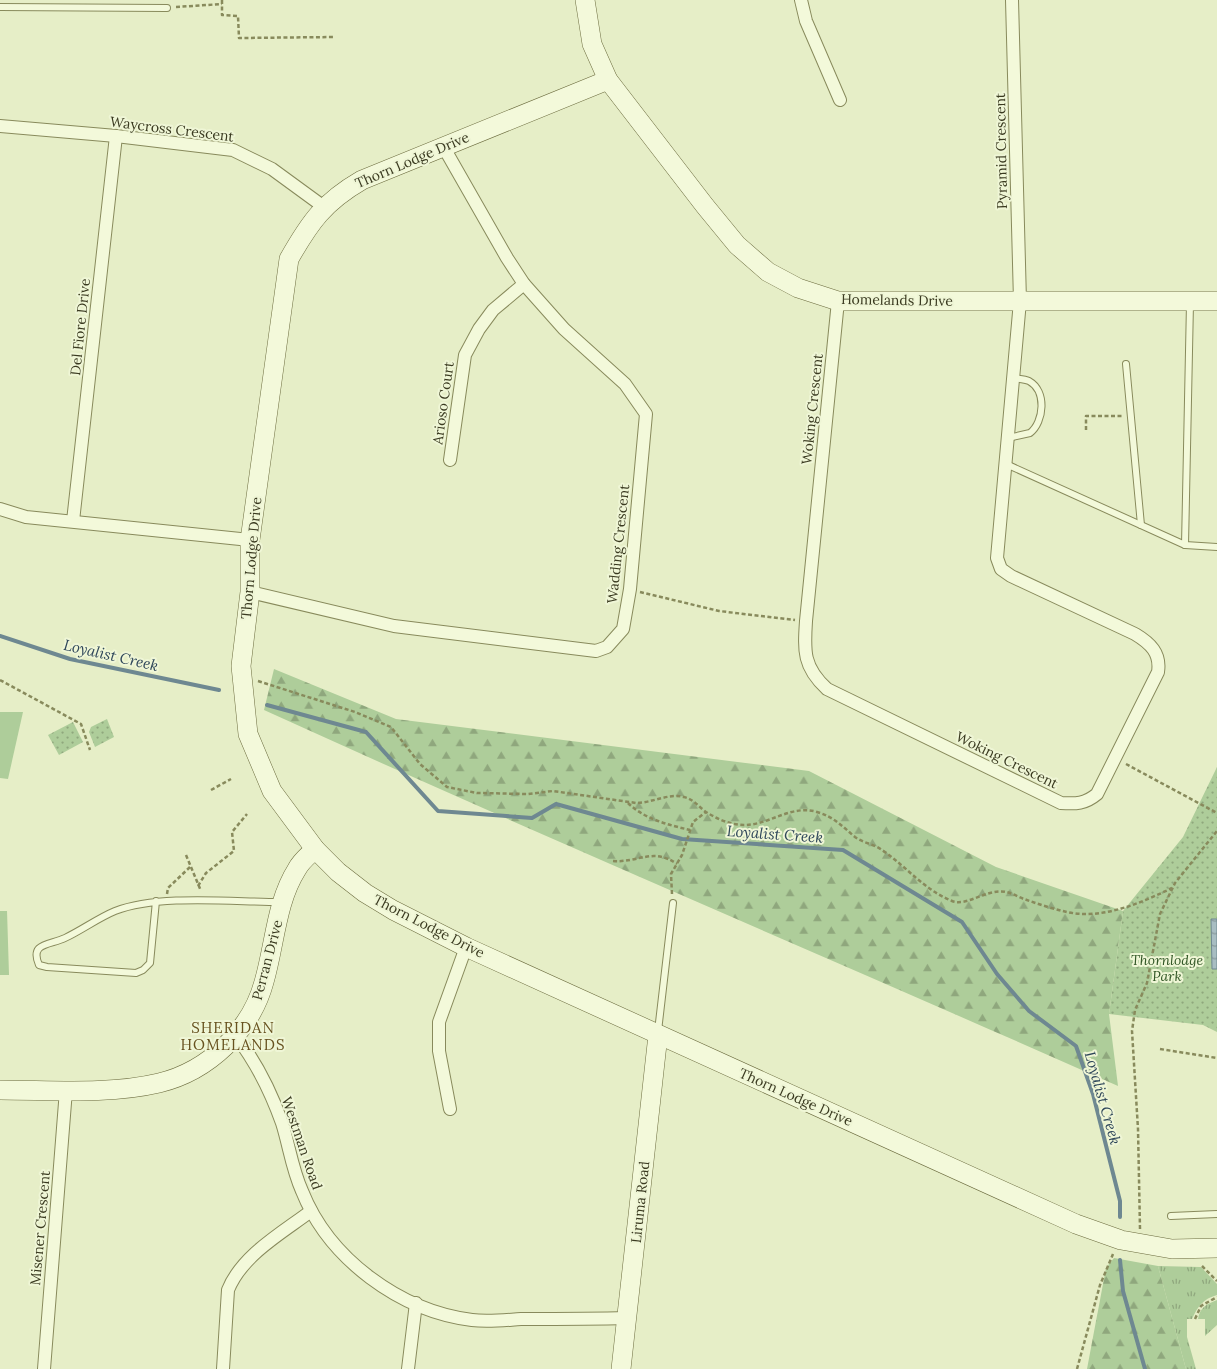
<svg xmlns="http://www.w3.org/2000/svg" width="1217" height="1369" font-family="Lora,serif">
	<defs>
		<pattern id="grass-tufts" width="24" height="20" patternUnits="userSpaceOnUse" patternTransform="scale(1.25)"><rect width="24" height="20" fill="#aecd9a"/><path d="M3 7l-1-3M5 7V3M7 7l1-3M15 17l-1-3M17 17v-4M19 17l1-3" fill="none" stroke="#8fa77d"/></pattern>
		<pattern id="forest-firs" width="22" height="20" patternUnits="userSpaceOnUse" patternTransform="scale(1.25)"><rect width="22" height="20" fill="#aecd9a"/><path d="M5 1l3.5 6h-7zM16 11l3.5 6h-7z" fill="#8fa77d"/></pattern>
		<pattern id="park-dots" width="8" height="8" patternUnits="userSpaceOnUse" patternTransform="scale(1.25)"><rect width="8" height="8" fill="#aecd9a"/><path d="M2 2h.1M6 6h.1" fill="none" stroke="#8fa77d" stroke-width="1.8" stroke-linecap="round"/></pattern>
		<pattern id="water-waves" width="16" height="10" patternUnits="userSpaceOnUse" patternTransform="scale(1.25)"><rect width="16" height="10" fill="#a8bdc2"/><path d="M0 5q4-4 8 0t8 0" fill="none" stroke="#8a9b9d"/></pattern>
	</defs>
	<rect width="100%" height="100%" fill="#e6eec7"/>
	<g fill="url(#grass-tufts)">
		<path d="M1158,1266L1201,1267L1217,1284V1295C1203,1299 1198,1306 1192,1319H1187V1337L1196,1369H1186Z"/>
		<path d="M1217,1300V1325L1205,1336V1319H1198C1200,1307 1207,1304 1217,1300Z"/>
	</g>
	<g fill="url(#forest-firs)">
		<path d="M274,669L396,719L809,771L996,867L1123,911L1109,1014L1118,1086C834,960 547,839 264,710Z"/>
		<path d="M1114,1258L1158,1266L1186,1369H1087L1106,1268Z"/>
	</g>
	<g fill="url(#park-dots)">
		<path d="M107,719L114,737L95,747L89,732L91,727Z"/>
		<path d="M73,722L83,742L59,755L48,735Z"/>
		<path d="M1217,767V1032L1203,1025L1109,1014L1123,911L1183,837Z"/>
	</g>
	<g fill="#aecd9a">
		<path d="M0,712H23L8,779L0,778Z"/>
		<path d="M0,911H7L9,975H0Z"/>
	</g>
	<path fill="url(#water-waves)" stroke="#6e8891" d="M1211,919H1217V969H1212Z"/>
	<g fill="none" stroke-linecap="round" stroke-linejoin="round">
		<g stroke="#6e8891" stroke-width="4">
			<path d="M0,636L70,659L219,690"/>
			<path d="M267,705L366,732L438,811L532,818L556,804L682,839L843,850L962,922L997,974L1029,1011L1076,1046L1093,1094L1120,1201V1217"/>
			<path d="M1120,1260L1123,1291L1145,1369"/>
		</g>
		<g stroke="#888a5c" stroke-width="8">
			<g id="lane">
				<path d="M0,7L167,8"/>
				<path d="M1126,364L1141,525"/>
				<path d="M1008,438L1030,433C1044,422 1047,391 1029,381C1024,379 1018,379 1013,378"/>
				<path d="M1006,464L1185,545L1217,547"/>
				<path d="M1185,545L1190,303"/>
				<path d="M156,901L150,963L143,970L136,973L47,967L39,965C29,942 51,945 65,938C82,930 98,918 115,911C160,894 232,902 280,902"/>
				<path d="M658,1031L673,903"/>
				<path d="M1171,1216L1217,1214"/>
			</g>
		</g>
		<g stroke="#888a5c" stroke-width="14">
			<g id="street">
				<path d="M801,0L806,21L840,100"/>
				<path d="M0,126L116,136L233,150L272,169L324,207"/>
				<path d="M838,301L806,621C804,651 803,667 827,689L1061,803C1076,804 1085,804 1097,794L1158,672C1161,653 1150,643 1135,634L1011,576L1001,569L997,558L1020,301L1012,0"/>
				<path d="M450,460L465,355L479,329L493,310L524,284"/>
				<path d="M0,509L26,517L250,540"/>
				<path d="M73,521L116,136"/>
				<path d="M250,592L394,626L596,651L607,647L623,629L630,589L646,414L625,384L564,329L524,284L507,258L443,146"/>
				<path d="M236,1036C256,1062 271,1092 282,1123C289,1145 292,1169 302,1191C329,1259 400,1311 472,1320C488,1322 505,1320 521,1319C556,1319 592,1319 627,1318"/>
				<path d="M450,1109L439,1051V1022L466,947"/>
				<path d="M44,1369L66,1090"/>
				<path d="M223,1369L228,1290C242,1255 282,1233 311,1211"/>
				<path d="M408,1369L416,1303"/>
			</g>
		</g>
		<g stroke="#6c6c3f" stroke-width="20">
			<g id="secondary">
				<path d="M585,0L592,44L608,80L705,206L737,245L768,272L798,288L838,301H1217"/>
				<path d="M608,80L362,180C324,202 310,222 289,259L250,540V592L241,666L248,734L272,791L315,849L338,872L365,893L393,910L466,947L1076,1224L1121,1240L1172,1249L1217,1248"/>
				<path d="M0,1090C52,1090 108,1095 159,1083C209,1071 251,1030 264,982C275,944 276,902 297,869C301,861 309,855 315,849"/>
				<path d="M621,1369L658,1035"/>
			</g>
		</g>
		<g stroke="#888a5c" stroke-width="2.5" stroke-dasharray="4 2.5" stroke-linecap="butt">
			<path d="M222,0V15L238,16L239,38L335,37"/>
			<path d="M176,7L222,4"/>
			<path d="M1086,430V416H1123"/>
			<path d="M640,592L719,611L795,620"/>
			<path d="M0,680L81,724L90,750"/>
			<path d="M258,681L355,712L391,727L420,764L447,787L477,793L528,794L553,791L636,803C652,803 668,793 684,797C693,799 698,806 706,812C717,819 731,825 744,825C770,825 791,804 817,812C834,817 842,826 855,837C863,843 874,844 882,850C907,867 923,889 952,901C967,907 987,888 1006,892C1012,893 1018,897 1024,899C1038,904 1053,909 1067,912C1102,920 1141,903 1172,888"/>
			<path d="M1126,764L1217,813"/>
			<path d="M211,790L231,779"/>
			<path d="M628,803C644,819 669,825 690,830"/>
			<path d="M186,855L201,891"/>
			<path d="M613,861C638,863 653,847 677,864"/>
			<path d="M198,886L206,873L234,851L232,832L247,814"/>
			<path d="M167,894L168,888L190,867"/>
			<path d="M672,894L671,874L682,855L693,822L706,812"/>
			<path d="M1160,1049L1217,1058"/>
			<path d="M1140,1229L1138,1129L1132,1031L1135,1010L1147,983L1160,914L1175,883L1217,831"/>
			<path d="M1202,1266L1217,1281"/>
			<path d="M1195,1319L1201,1306L1217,1297"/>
			<path d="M1077,1369L1100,1285L1113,1254"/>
		</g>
		<use href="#lane" stroke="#f3f9da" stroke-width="6"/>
		<use href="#street" stroke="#f3f9da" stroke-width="12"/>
		<use href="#secondary" stroke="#f3f9da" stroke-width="19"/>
	</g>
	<g text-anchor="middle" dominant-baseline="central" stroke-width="4" stroke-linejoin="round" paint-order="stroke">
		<g font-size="14" fill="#3a3a20" stroke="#eff6d6">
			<text transform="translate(172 129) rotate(7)">Waycross Crescent</text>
			<text transform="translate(1001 151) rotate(-91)">Pyramid Crescent</text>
			<text transform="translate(412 160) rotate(-23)">Thorn Lodge Drive</text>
			<text transform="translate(897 300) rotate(1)">Homelands Drive</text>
			<text transform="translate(80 327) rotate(-84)">Del Fiore Drive</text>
			<text transform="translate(443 403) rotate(-82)">Arioso Court</text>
			<text transform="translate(812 409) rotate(-84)">Woking Crescent</text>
			<text transform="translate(618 544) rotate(-84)">Wadding Crescent</text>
			<text transform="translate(251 558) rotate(-85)">Thorn Lodge Drive</text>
			<text transform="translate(1007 760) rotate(26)">Woking Crescent</text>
			<text transform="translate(429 926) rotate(27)">Thorn Lodge Drive</text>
			<text transform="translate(267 960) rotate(-75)">Perran Drive</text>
			<text transform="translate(796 1097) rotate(24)">Thorn Lodge Drive</text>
			<text transform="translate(302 1143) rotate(71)">Westman Road</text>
			<text transform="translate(640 1202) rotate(-84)">Liruma Road</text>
			<text transform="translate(40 1228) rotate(-85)">Misener Crescent</text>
		</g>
		<g font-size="14" font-style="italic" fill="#325726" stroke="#eff6d6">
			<text x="1167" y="960">Thornlodge<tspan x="1167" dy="16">Park</tspan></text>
		</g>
		<g font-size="15" font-style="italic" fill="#2f475a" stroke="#eff6d6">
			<text transform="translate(111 655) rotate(13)">Loyalist Creek</text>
			<text transform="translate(775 834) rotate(4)">Loyalist Creek</text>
			<text transform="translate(1103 1098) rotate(74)">Loyalist Creek</text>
		</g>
		<g font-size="15" letter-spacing="1" fill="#67521f" stroke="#eff6d6">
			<text x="233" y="1027">SHERIDAN<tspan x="233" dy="17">HOMELANDS</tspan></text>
		</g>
	</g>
</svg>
